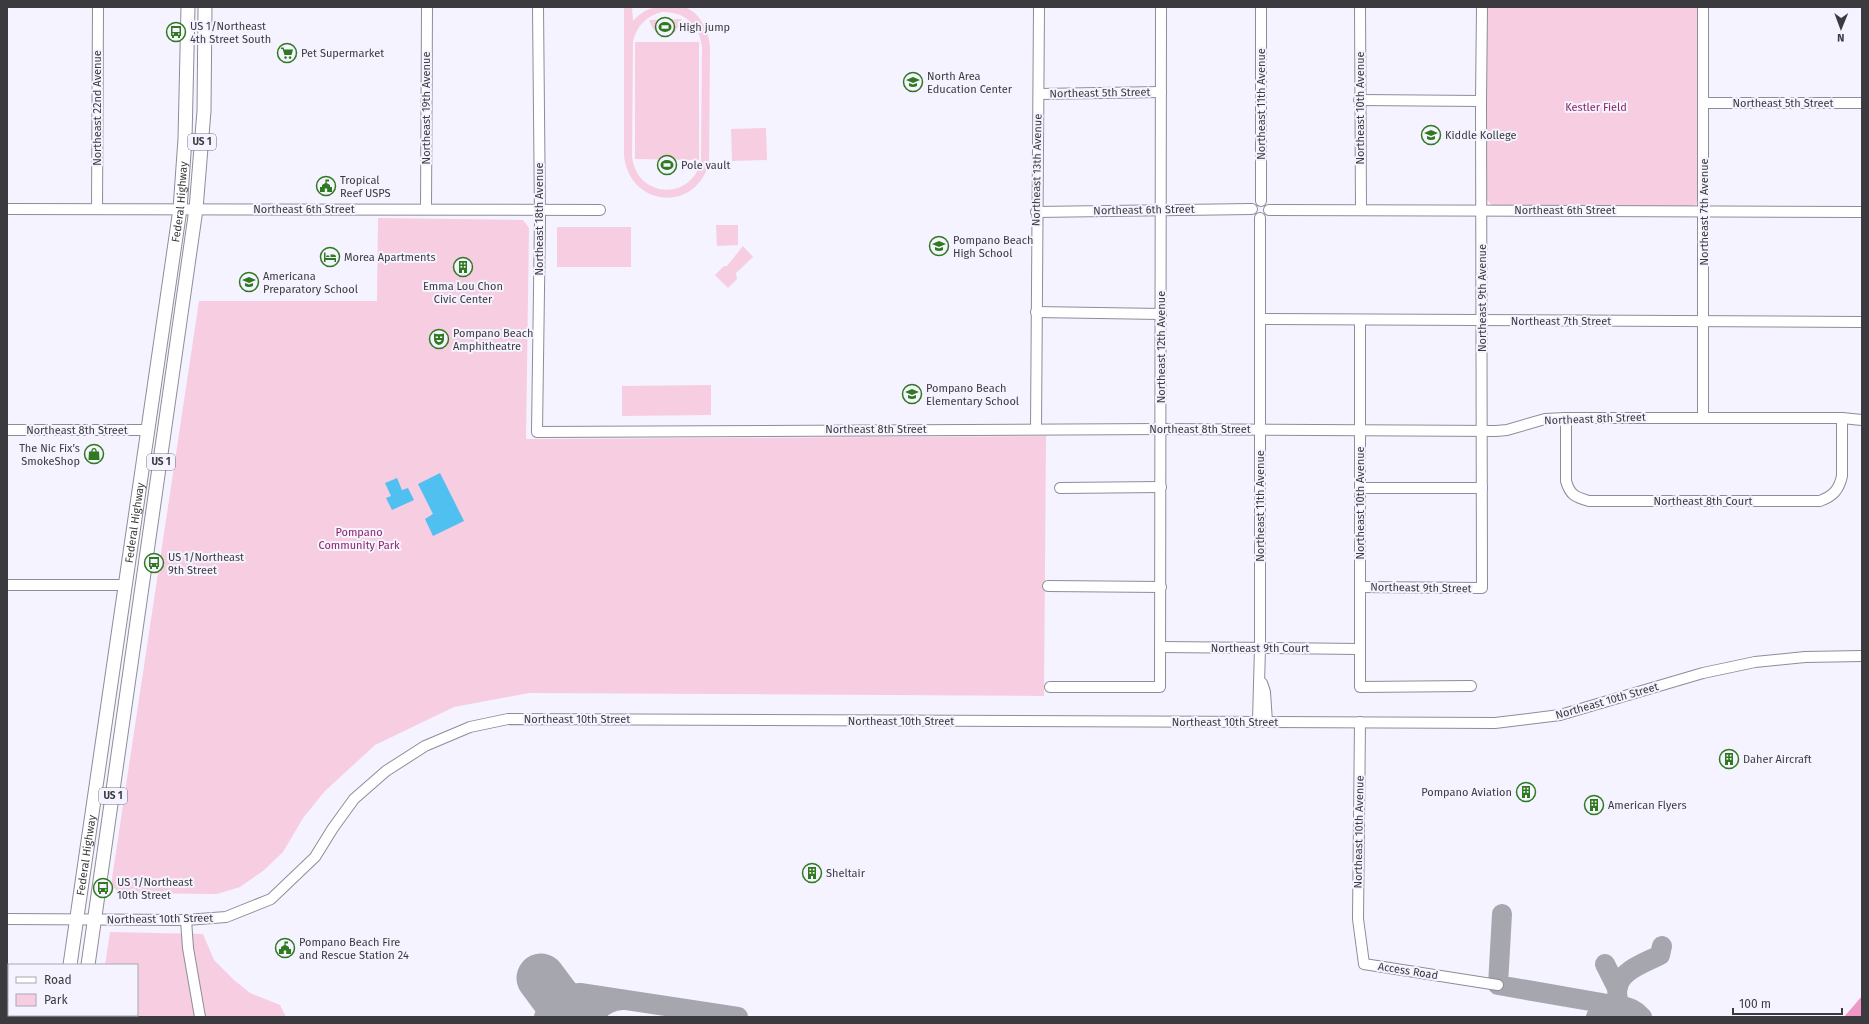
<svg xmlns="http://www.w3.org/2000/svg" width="1869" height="1024" font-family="'Fira Sans',sans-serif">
	<rect width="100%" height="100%" fill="#f4f3ff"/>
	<g fill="#f7cde1" fill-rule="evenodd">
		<path d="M624,7H632L633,21C644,9 652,7 668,7C673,7 679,6 684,7C700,12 709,31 710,47L709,162C697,213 629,208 624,155ZM662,12C684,11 700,25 702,47L701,161C691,202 636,198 632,156L633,41C637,26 646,16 662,12Z"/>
		<path d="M1487,7H1699V199L1697,204L1690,207L1492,205L1486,199Z"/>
		<path d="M682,19L675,32L665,35L653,29L649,20Z"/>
		<path d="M635,42H699V160L635,159Z"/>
		<path d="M766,128L767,160L732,161L731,129Z"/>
		<path d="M378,218L523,220L529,228L526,439L1046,436L1044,696L529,693L454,707L375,745L325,791L303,818L283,852L263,871L240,887L217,894L119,893L111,885L199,301H377Z"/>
		<path d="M716,225H738V245L717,246Z"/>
		<rect x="557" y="227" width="74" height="40"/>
		<path d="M743,246L753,257L736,273L737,279L728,288L715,275L724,266H727Z"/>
		<path d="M711,385V415L622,416V386Z"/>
		<path d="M110,932L203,934L214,960L234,980L250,993L280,1005L286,1017H98L99,1015H137V965H105Z"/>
	</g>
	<path fill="#f197c5" d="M1862,996V1017H1844Z"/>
	<g fill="#4fc0ef">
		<path d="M440,473L464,521L433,536L425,519L433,514L418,484Z"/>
		<path d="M397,478L402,490L408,488L414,500L392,510L386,498L391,496L385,483Z"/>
	</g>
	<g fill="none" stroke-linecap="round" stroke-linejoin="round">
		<g stroke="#a6a6ae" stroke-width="20">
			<path d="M1502,914L1498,985L1619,1006C1618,1000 1616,992 1618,987C1621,970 1647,962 1660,955L1662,946"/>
			<path d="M1605,964L1617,988"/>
			<path d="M544,1017C549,1000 563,993 580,993L738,1017"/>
			<path d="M594,1017C600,1006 609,1001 622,1000"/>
			<path d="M1596,1017C1611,1006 1628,1001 1642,1017"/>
		</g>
		<path stroke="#a6a6ae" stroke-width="49" d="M541,978L570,1017"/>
		<g stroke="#8e8d97" stroke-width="12">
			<g id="minor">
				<path d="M538,7L540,219L537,432L1161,429L1496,431L1507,430L1545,419L1566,418H1842L1862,420"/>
				<path d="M1360,7L1361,210"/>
				<path d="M1703,7V417"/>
				<path d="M1039,94L1161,92"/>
				<path d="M1359,100L1481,101"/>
				<path d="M1704,103H1862"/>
				<path d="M1261,201V7"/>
				<path d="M7,209L600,210"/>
				<path d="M97,209L98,7"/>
				<path d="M426,209L427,7"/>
				<path d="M1269,210L1862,212"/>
				<path d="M1036,212L1252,209"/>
				<path d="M1036,312L1161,314"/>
				<path d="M1261,319L1862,322"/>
				<path d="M1360,320V687L1471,686"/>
				<path d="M1566,418V481C1570,495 1575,497 1589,501H1820C1833,496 1839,490 1842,476V418"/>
				<path d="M1036,429L1039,7"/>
				<path d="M7,430H147"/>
				<path d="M1060,488L1161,487"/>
				<path d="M1360,488H1482"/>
				<path d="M7,585H125"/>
				<path d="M1048,586L1161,587"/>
				<path d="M1360,587L1482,588L1481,101L1482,7"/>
				<path d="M1160,647L1360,649"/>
				<path d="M1262,683L1265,692L1267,722"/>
				<path d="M1050,687H1160L1161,7"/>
				<path d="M1258,721L1260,648V218"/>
				<path d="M1360,722L1358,919L1364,964L1498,985"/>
				<path d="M7,919L186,920L226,917L271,899L315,857L333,828L354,799L386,771L425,746L470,727L508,719L1495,723L1560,715L1703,673L1755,662L1805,657L1862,656"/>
				<path d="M186,920L188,948L200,1017"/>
			</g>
		</g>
		<g stroke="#8e8d97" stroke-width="15">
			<g id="major">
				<path id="s1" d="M70,965L180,209L185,139L188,7"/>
				<path d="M88,965L196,209L204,111L205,7"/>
				<path d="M62,1017L63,1015"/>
				<path d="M81,1017V1015"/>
			</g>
		</g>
		<use href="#minor" stroke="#fff" stroke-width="10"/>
		<use href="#major" stroke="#fff" stroke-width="13"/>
	</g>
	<defs>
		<g id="stadium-ring" transform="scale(1)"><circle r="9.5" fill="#f4f3ff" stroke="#2f791f" stroke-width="1.5"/><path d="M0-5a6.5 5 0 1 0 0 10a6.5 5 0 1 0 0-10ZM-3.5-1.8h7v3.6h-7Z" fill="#2f791f"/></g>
		<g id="bus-ring" transform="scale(1)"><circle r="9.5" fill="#f4f3ff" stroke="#2f791f" stroke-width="1.5"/><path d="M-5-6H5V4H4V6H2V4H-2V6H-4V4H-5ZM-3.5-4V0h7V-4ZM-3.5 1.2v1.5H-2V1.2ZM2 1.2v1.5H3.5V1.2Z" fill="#2f791f"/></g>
		<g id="supermarket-ring" transform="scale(1)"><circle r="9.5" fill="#f4f3ff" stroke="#2f791f" stroke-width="1.5"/><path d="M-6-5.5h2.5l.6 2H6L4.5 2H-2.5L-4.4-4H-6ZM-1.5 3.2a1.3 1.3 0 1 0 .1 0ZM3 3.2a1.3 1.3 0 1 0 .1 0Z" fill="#2f791f"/></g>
		<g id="school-ring" transform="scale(1)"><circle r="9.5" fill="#f4f3ff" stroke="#2f791f" stroke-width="1.5"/><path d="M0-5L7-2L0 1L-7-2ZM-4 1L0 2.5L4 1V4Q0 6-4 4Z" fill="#2f791f"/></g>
		<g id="civic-ring" transform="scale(1)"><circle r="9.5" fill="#f4f3ff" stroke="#2f791f" stroke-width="1.5"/><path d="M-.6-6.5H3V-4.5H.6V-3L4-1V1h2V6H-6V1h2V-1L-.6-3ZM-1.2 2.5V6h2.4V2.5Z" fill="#2f791f"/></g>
		<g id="hotel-ring" transform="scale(1)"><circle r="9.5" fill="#f4f3ff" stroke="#2f791f" stroke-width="1.5"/><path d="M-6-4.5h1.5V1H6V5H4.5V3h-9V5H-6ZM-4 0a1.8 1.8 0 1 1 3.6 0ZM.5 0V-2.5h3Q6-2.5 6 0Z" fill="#2f791f"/></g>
		<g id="building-ring" transform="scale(1)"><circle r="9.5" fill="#f4f3ff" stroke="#2f791f" stroke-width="1.5"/><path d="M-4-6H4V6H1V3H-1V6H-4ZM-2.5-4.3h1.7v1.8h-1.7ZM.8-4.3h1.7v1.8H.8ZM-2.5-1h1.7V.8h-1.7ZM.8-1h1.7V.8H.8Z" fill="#2f791f"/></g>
		<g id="theatre-ring" transform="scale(1)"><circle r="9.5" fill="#f4f3ff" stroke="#2f791f" stroke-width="1.5"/><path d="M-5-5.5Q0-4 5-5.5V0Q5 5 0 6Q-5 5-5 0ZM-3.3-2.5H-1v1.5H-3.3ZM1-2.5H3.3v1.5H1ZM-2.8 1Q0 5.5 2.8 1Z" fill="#2f791f"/></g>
		<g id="shop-ring" transform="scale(1)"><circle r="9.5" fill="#f4f3ff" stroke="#2f791f" stroke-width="1.5"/><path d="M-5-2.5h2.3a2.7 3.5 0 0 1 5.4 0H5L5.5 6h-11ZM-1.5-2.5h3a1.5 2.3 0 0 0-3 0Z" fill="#2f791f"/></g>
	</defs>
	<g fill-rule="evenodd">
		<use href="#stadium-ring" x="665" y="27"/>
		<use href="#bus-ring" x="176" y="32"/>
		<use href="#supermarket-ring" x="287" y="53"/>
		<use href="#school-ring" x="913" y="82"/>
		<use href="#school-ring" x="1431" y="135"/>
		<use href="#stadium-ring" x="667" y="165"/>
		<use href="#civic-ring" x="326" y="186"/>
		<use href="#school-ring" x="939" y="246"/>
		<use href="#hotel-ring" x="330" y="257"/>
		<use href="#building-ring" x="463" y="267"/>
		<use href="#school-ring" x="249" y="282"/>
		<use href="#theatre-ring" x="439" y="339"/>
		<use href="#school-ring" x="912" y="394"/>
		<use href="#shop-ring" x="94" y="454"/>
		<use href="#bus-ring" x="154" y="563"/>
		<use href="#building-ring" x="1729" y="759"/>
		<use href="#building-ring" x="1526" y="792"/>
		<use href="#building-ring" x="1594" y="805"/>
		<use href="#building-ring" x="812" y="873"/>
		<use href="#bus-ring" x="103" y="888"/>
		<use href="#civic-ring" x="285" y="948"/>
	</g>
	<g text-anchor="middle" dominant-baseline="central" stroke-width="4" stroke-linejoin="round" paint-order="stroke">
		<g fill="#f4f3ff" stroke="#727279" stroke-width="1">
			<rect x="188" y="134" width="28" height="16" rx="3"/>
			<rect x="147" y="454" width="28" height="16" rx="3"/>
			<rect x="99" y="788" width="28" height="16" rx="3"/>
		</g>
		<g font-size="10" font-weight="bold" fill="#3b3b3f">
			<text x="202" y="142">US 1</text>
			<text x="161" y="462">US 1</text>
			<text x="113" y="796">US 1</text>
		</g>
		<g font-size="11" fill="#3b3b3f" stroke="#f4f3ff" text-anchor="start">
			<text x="190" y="26">US 1/Northeast<tspan x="190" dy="13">4th Street South</tspan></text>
			<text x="679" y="27">High jump</text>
			<text x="301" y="53">Pet Supermarket</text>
			<text x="927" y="76">North Area<tspan x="927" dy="13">Education Center</tspan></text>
			<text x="1445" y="135">Kiddle Kollege</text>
			<text x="681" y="165">Pole vault</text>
			<text x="340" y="180">Tropical<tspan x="340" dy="13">Reef USPS</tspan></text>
			<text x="953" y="240">Pompano Beach<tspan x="953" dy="13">High School</tspan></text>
			<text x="344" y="257">Morea Apartments</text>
			<text x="263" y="276">Americana<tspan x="263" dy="13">Preparatory School</tspan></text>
			<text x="463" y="286" text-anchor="middle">Emma Lou Chon<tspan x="463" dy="13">Civic Center</tspan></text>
			<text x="453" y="333">Pompano Beach<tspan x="453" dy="13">Amphitheatre</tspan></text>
			<text x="926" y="388">Pompano Beach<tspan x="926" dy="13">Elementary School</tspan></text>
			<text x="80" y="448" text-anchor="end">The Nic Fix’s<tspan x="80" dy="13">SmokeShop</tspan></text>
			<text x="168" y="557">US 1/Northeast<tspan x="168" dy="13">9th Street</tspan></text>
			<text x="1743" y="759">Daher Aircraft</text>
			<text x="1512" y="792" text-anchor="end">Pompano Aviation</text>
			<text x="1608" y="805">American Flyers</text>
			<text x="826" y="873">Sheltair</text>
			<text x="117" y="882">US 1/Northeast<tspan x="117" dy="13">10th Street</tspan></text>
			<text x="299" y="942">Pompano Beach Fire<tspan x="299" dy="13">and Rescue Station 24</tspan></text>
		</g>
		<g font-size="11" fill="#3b3b3f" stroke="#f4f3ff">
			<text transform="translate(1100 93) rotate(-1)">Northeast 5th Street</text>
			<text x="1783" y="103">Northeast 5th Street</text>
			<text transform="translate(1261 104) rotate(-90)">Northeast 11th Avenue</text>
			<text transform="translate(97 108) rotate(-90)">Northeast 22nd Avenue</text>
			<text transform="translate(426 108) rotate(-90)">Northeast 19th Avenue</text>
			<text transform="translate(1360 108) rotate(-90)">Northeast 10th Avenue</text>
			<text transform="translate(1037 170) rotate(-89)">Northeast 13th Avenue</text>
			<text stroke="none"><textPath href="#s1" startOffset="771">Federal Highway</textPath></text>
			<text x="304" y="209">Northeast 6th Street</text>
			<text transform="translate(1144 210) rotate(-1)">Northeast 6th Street</text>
			<text x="1565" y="210">Northeast 6th Street</text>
			<text transform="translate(1704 212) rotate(-90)">Northeast 7th Avenue</text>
			<text transform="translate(539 219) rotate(-90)">Northeast 18th Avenue</text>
			<text transform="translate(1482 298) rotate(-90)">Northeast 9th Avenue</text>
			<text x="1561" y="321">Northeast 7th Street</text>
			<text transform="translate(1161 347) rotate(-90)">Northeast 12th Avenue</text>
			<text transform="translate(1595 419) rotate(-2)">Northeast 8th Street</text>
			<text x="876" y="429">Northeast 8th Street</text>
			<text x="1200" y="429">Northeast 8th Street</text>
			<text x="77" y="430">Northeast 8th Street</text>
			<text x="1703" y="501">Northeast 8th Court</text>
			<text transform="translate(1360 503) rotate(-90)">Northeast 10th Avenue</text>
			<text transform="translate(1260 506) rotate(-90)">Northeast 11th Avenue</text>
			<text stroke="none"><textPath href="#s1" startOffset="447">Federal Highway</textPath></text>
			<text transform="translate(1421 588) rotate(1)">Northeast 9th Street</text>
			<text x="1260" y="648">Northeast 9th Court</text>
			<text transform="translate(1607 701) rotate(-16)">Northeast 10th Street</text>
			<text x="577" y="719">Northeast 10th Street</text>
			<text x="901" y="721">Northeast 10th Street</text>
			<text x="1225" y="722">Northeast 10th Street</text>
			<text transform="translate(1359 832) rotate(-89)">Northeast 10th Avenue</text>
			<text stroke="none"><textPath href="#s1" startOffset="111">Federal Highway</textPath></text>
			<text transform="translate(160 919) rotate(-1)">Northeast 10th Street</text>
			<text transform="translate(1408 971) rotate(9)">Access Road</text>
		</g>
		<g font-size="11" fill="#8e2765" stroke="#f4f3ff">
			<text x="1596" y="107">Kestler Field</text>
			<text x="359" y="532">Pompano<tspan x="359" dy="13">Community Park</tspan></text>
		</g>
	</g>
	<rect width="1869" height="1024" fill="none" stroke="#3b3b3f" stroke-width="16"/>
	<rect x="8" y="964" width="130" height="52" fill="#f4f3ff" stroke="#aaa9b2"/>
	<rect x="16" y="977" width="20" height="6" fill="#ffffff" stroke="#aaa9b2"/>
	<text x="44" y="984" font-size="12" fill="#3b3b3f">Road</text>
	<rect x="16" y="994" width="20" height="12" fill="#f7cde1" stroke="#aaa9b2"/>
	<text x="44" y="1004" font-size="12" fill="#3b3b3f">Park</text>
	<g transform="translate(1841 28) rotate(181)" stroke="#f4f3ff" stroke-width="3" paint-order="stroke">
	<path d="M0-3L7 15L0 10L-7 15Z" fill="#3b3b3f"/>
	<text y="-6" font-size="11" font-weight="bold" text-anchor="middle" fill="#3b3b3f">N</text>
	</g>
	<path d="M1733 1008v6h109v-6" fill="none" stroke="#3b3b3f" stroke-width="2"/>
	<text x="1739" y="1008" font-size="12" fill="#3b3b3f" stroke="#f4f3ff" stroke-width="3" paint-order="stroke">100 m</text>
</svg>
